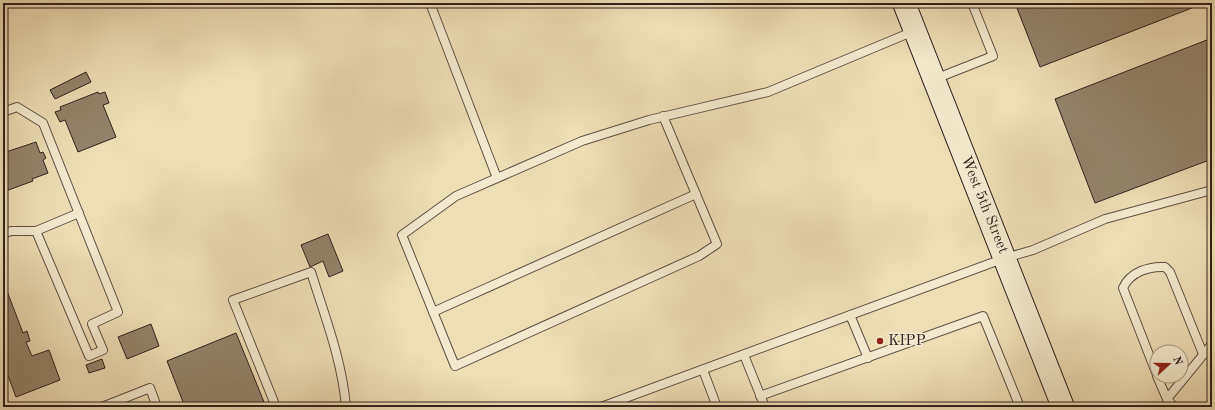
<svg xmlns="http://www.w3.org/2000/svg" width="1215" height="410" font-family="'Old Standard TT',serif">
	<rect width="100%" height="100%" fill="#eddeb4"/>
	<filter id="stains"><feTurbulence type="fractalNoise" baseFrequency=".005" numOctaves="4"/><feColorMatrix values="0 0 0 0 .2 0 0 0 0 .09 0 0 0 0 .02 0 0 0 .5 -.17"/></filter>
	<radialGradient id="worn" r=".72"><stop offset=".6" stop-color="#630" stop-opacity="0"/><stop offset="1" stop-color="#630" stop-opacity=".3"/></radialGradient>
	<g fill="#92836b" stroke="#2f211b">
		<path d="M1015,3H1196L1197,6L1040,67Z"/>
		<path d="M1212,38V159L1095,203L1055,99Z"/>
		<path d="M86,72L91,82L55,99L50,90Z"/>
		<path d="M98,92L99,94L105,92L109,103L103,105L116,137L78,152L65,120L60,122L55,112L61,110L60,107Z"/>
		<path d="M36,142L40,153L43,152L46,158L43,160L48,173L32,179L33,181L3,192V153Z"/>
		<path d="M328,234L343,271L329,277L323,261L310,267L301,245Z"/>
		<path d="M7,291L23,333L27,331L30,341L26,342L32,356L49,350L60,380L16,397L3,362V292Z"/>
		<path d="M151,324L159,346L127,359L118,337Z"/>
		<path d="M236,333L266,407H185L167,361Z"/>
		<path d="M102,359L105,368L89,373L86,365Z"/>
	</g>
	<g fill="none" stroke-linecap="round" stroke-linejoin="round">
		<g stroke="#5e5041" stroke-width="10">
			<g id="lane">
				<path d="M430,3L497,178"/>
				<path d="M935,79L993,56L972,3"/>
				<path d="M3,112L17,107L43,123L118,312L92,324L103,350L89,356L36,231H11L3,234"/>
				<path d="M663,116L717,244L699,256L455,366L402,235L456,196L582,141L649,120L768,92L914,31"/>
				<path d="M36,231L79,213"/>
				<path d="M433,312L696,194"/>
				<path d="M850,315L868,358"/>
				<path d="M744,355L765,407"/>
				<path d="M703,370L717,407"/>
				<path d="M1157,375L1123,288C1130,272 1149,266 1165,267L1170,272L1203,354"/>
				<path d="M1157,376L1167,399"/>
				<path d="M760,396L983,316L1020,407"/>
				<path d="M102,407L150,388L157,407"/>
				<path d="M276,407L233,300L311,272C325,317 342,360 346,407"/>
				<path d="M601,407L1005,258L1033,250L1105,219L1212,190"/>
				<path d="M1174,407L1167,399L1212,344"/>
			</g>
		</g>
		<g stroke="#2f211b" stroke-width="24">
			<path id="secondary" d="M904,3L1063,407"/>
		</g>
		<use href="#lane" stroke="#f3eace" stroke-width="8"/>
		<use href="#secondary" stroke="#f3eace" stroke-width="22"/>
	</g>
	<circle fill="#8f2418" stroke="#f3eace" stroke-width="1.5" cx="880" cy="341" r="4"/>
	<g text-anchor="middle" dominant-baseline="central" stroke-width="3" stroke-linejoin="round" paint-order="stroke">
		<g font-size="15" fill="#2f211b" stroke="#f3eace">
			<text transform="translate(984 205) rotate(68)">West 5th Street</text>
		</g>
		<g font-size="15" fill="#2f211b" stroke="#f3eace" text-anchor="start">
			<text x="888" y="341">KIPP</text>
		</g>
	</g>
	<rect width="1215" height="410" fill="none" stroke="#eddeb4" stroke-width="16"/>
	<rect x="4" y="4" width="1207" height="402" fill="none" stroke="#2f211b" stroke-width="2"/>
	<rect x="8" y="8" width="1199" height="394" fill="none" stroke="#2f211b"/>
	<g transform="translate(1169 364) rotate(69)"><circle r="19" fill="#f3eace" stroke="#a59a86"/>
	<path d="M0-3L7 15L0 10L-7 15Z" fill="#8f2418"/>
	<text y="-6" font-size="11" font-weight="bold" text-anchor="middle" fill="#2f211b">N</text>
	</g>
	<rect width="100%" height="100%" filter="url(#stains)"/>
	<rect width="100%" height="100%" fill="url(#worn)"/>
</svg>
